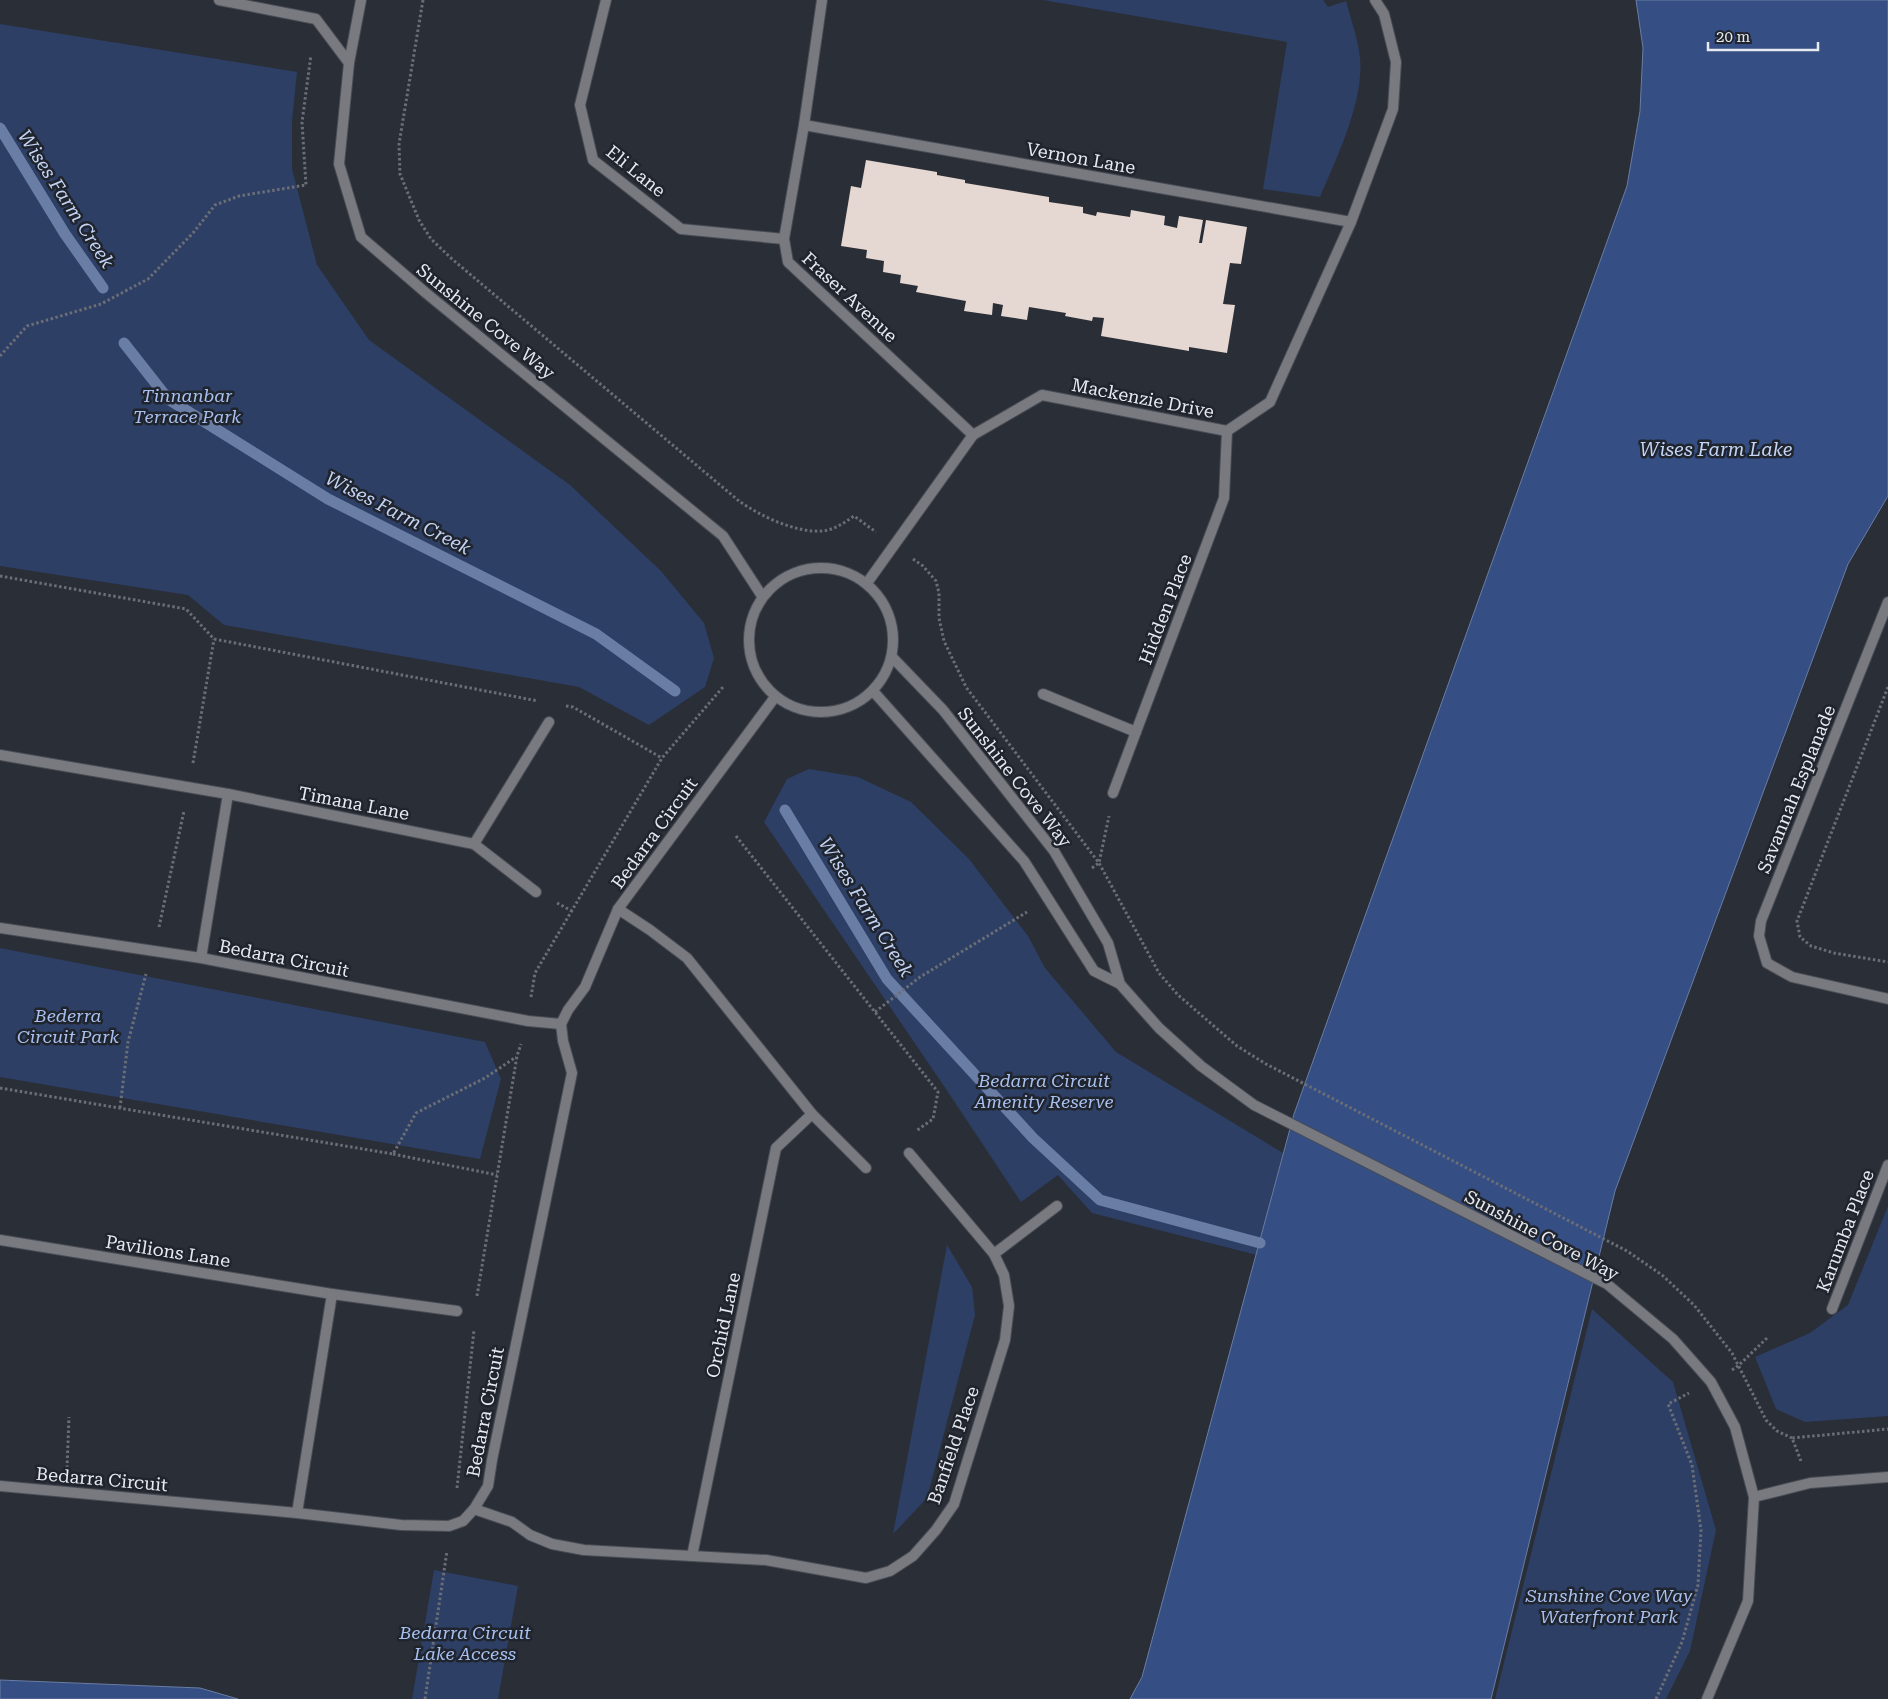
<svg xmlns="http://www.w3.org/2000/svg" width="1888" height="1699" font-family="'Roboto Serif',serif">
	<rect width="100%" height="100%" fill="#2a2e37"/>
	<g fill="#2d3f65">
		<path d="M1043,0H1323L1328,7L1346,1C1351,19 1358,39 1360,58C1364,102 1337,157 1320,197L1263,189L1287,42Z"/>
		<path d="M0,24L297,72L292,121V169L317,265L369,340L570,485L661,571L704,623L714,658L705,687L649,725L579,687L224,625L188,595L0,566Z"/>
		<path d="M809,769L858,777L911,802L969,859L1028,936L1045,968L1116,1052L1283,1153L1257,1255L1092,1213L1058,1175L1021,1202L946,1089L764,822L787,779Z"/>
		<path d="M0,948L485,1042L501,1079L480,1159L0,1077Z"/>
		<path d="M1888,1206V1416L1805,1422L1776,1409L1755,1357L1810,1333L1848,1305Z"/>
		<path d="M947,1245L972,1287L975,1315L927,1498L893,1534Z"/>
		<path d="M1592,1309L1673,1382L1716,1530L1690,1651L1666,1699H1495Z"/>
		<path d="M434,1570L518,1586L498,1699H412Z"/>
	</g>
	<g fill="#354e84" stroke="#6a7da4">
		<path d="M1636,0H1888V496L1848,564L1615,1191L1491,1699H1130L1142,1677L1294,1114L1627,186L1640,111L1643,48Z"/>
		<path d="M0,1680L200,1688L238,1699H0Z"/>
	</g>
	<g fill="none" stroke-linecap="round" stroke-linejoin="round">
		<g stroke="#6a7da4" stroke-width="11">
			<path d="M0,128L65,234L103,288"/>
			<path d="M124,343L168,399L328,499L596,634L675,691"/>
			<path d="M785,810L887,979L1033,1138L1100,1200L1260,1243"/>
		</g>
	</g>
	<path fill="#e5d7d2" d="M866,160L937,172V175L965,180V183L1049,197V202L1083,207V213L1096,216L1097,212L1130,217L1131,210L1165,216L1164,225L1177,228L1179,216L1203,220L1199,243H1202L1206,220L1247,227L1241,264L1230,263L1223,304L1235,305L1227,353L1189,347V351L1101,336L1104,318L1093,317L1092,321L1065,316L1066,313L1029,307L1027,320L1001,316L1003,305L993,303L992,315L964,311L966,301L916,292L918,286L900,283L901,275L883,272L884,261L866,258L867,250L841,246L851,186L861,188Z"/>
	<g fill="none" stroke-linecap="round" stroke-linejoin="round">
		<g stroke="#484c55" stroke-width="12">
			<g id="service">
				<path d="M606,0L580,105L593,160L681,229L784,239"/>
				<path d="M804,125L1351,222"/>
				<path d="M1043,694L1136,732"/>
				<path d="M0,755L228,794L474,844L536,892"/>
				<path d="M474,844L549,722"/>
				<path d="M618,909L650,930L687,958L812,1114L866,1168"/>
				<path d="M201,958L228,794"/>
				<path d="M0,1240L332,1294L457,1311"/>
				<path d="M994,1254L1057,1206"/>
				<path d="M297,1513L332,1294"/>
				<path d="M692,1556L776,1148L812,1114"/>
			</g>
		</g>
		<g stroke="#484c55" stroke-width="12">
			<g id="minor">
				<path d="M219,0L316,19L349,63"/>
				<path d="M361,0L349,63L339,164L361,237L426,293L723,536L762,596"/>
				<path d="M822,0L804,125L784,239L788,262L973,435"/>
				<circle cx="821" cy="640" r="72"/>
				<path d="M867,583L973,435L1042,395L1227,431L1270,402L1351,222L1393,109L1396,62L1384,14L1375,0"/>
				<path d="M1888,602L1761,921L1759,936L1767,963L1792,977L1888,999"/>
				<path d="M892,657L943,710L1054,851L1108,943L1120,984"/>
				<path d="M873,691L1024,861L1094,971L1120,984L1159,1028L1201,1066L1254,1105L1607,1284L1673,1339L1711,1382L1735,1427L1754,1497"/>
				<path d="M1113,793L1224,498L1227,431"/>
				<path d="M0,928L201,958L528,1021L561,1024"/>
				<path d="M1832,1309L1888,1165"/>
				<path d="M0,1486L297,1513L401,1525L449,1526L463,1521L474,1509L488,1486L492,1460L572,1073L563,1041L561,1024L568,1010L585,987L618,909L775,697"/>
				<path d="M474,1509L512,1522L530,1535L552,1544L584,1550L766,1560L866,1578L890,1571L913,1556L936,1530L954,1504L1005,1340L1009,1306L1004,1275L994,1254L909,1153"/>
			</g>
		</g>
		<g stroke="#484c55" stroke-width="12">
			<path id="tertiary" d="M1707,1699L1748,1601L1754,1497L1810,1483L1888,1477"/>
		</g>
		<g stroke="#6b6e76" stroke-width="3" stroke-dasharray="2.5 2.5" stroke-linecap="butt">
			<path d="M423,0L399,144L400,174L419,220L431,239L452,259L739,501C760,516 796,533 822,531C834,530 844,523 854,516L876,532"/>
			<path d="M0,356L27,326L101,304L148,279L193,233L215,205L239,196L306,185L302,122L311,55"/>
			<path d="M913,559L923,566L936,581L939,593V618L944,641L966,687L1099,863L1159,973L1178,995L1237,1046L1266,1064L1627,1251L1662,1275L1694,1305L1732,1353L1766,1420L1777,1431L1792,1438"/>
			<path d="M0,576L186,609L214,639L538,701"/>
			<path d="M1888,687L1797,921L1800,937L1811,946L1834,953L1888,962"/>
			<path d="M566,706L573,707L662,758"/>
			<path d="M193,763L214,639"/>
			<path d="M736,836L938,1092L933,1119L916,1131"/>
			<path d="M1092,868L1099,863L1109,816"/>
			<path d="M557,903L572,911"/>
			<path d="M159,927L184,811"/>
			<path d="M531,997L535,973L662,758L723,687"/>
			<path d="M875,1012L920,977L1027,912"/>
			<path d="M0,1088L393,1154L416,1113L485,1078L516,1057"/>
			<path d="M120,1108L128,1042L146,974"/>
			<path d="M393,1154L497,1175"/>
			<path d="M477,1296L517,1056L521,1044"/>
			<path d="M1732,1370L1738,1366L1767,1338"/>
			<path d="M1801,1461L1792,1438L1888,1429"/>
			<path d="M67,1468L69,1417"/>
			<path d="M457,1488L474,1330"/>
			<path d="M425,1699L447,1551"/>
			<path d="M1656,1699L1682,1642L1698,1585L1701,1530L1692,1465L1668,1404L1689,1393"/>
		</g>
		<use href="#service" stroke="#787a7f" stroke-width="10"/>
		<use href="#minor" stroke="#787a7f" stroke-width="10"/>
		<use href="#tertiary" stroke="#787a7f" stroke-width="10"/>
	</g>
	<g text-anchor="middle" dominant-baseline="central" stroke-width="5" stroke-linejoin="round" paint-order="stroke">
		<g font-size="18" fill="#e7eaf0" stroke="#20242d">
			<text transform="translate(1081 158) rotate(10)">Vernon Lane</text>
			<text transform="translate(636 171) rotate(39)">Eli Lane</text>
			<text transform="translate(850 297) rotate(43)">Fraser Avenue</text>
			<text transform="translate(486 321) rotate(39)">Sunshine Cove Way</text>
			<text transform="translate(1143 398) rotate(11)">Mackenzie Drive</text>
			<text transform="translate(1165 609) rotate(-69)">Hidden Place</text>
			<text transform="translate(1015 777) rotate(52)">Sunshine Cove Way</text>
			<text transform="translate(1796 789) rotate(-68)">Savannah Esplanade</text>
			<text transform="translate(354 803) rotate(11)">Timana Lane</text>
			<text transform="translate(654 833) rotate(-54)">Bedarra Circuit</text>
			<text transform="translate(284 958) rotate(11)">Bedarra Circuit</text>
			<text transform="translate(1845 1231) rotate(-69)">Karumba Place</text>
			<text transform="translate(1542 1235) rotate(28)">Sunshine Cove Way</text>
			<text transform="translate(168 1251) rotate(9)">Pavilions Lane</text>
			<text transform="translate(723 1325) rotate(-78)">Orchid Lane</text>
			<text transform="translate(485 1412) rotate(-79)">Bedarra Circuit</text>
			<text transform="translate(953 1445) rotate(-71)">Banfield Place</text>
			<text transform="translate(102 1479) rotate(5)">Bedarra Circuit</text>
		</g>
		<g font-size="18" font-style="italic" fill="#a7c0f0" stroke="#20242d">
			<text x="187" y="395">Tinnanbar<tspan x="187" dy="21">Terrace Park</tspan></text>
			<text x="68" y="1015">Bederra<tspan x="68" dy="21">Circuit Park</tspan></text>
			<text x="1044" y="1080">Bedarra Circuit<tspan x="1044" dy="21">Amenity Reserve</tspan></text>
			<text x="1609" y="1595">Sunshine Cove Way<tspan x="1609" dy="21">Waterfront Park</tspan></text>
			<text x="465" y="1632">Bedarra Circuit<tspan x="465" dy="21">Lake Access</tspan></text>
		</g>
		<g font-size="19" font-style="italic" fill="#c3d4f5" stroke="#20242d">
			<text transform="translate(66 199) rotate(57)">Wises Farm Creek</text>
			<text x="1716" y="449">Wises Farm Lake</text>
			<text transform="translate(398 513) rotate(27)">Wises Farm Creek</text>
			<text transform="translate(866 907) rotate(58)">Wises Farm Creek</text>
		</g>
	</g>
	<path d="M1708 42v8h110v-8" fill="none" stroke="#e7eaf0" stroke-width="2.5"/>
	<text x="1716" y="42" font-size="15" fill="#e7eaf0" stroke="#20242d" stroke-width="4" paint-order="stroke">20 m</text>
</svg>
